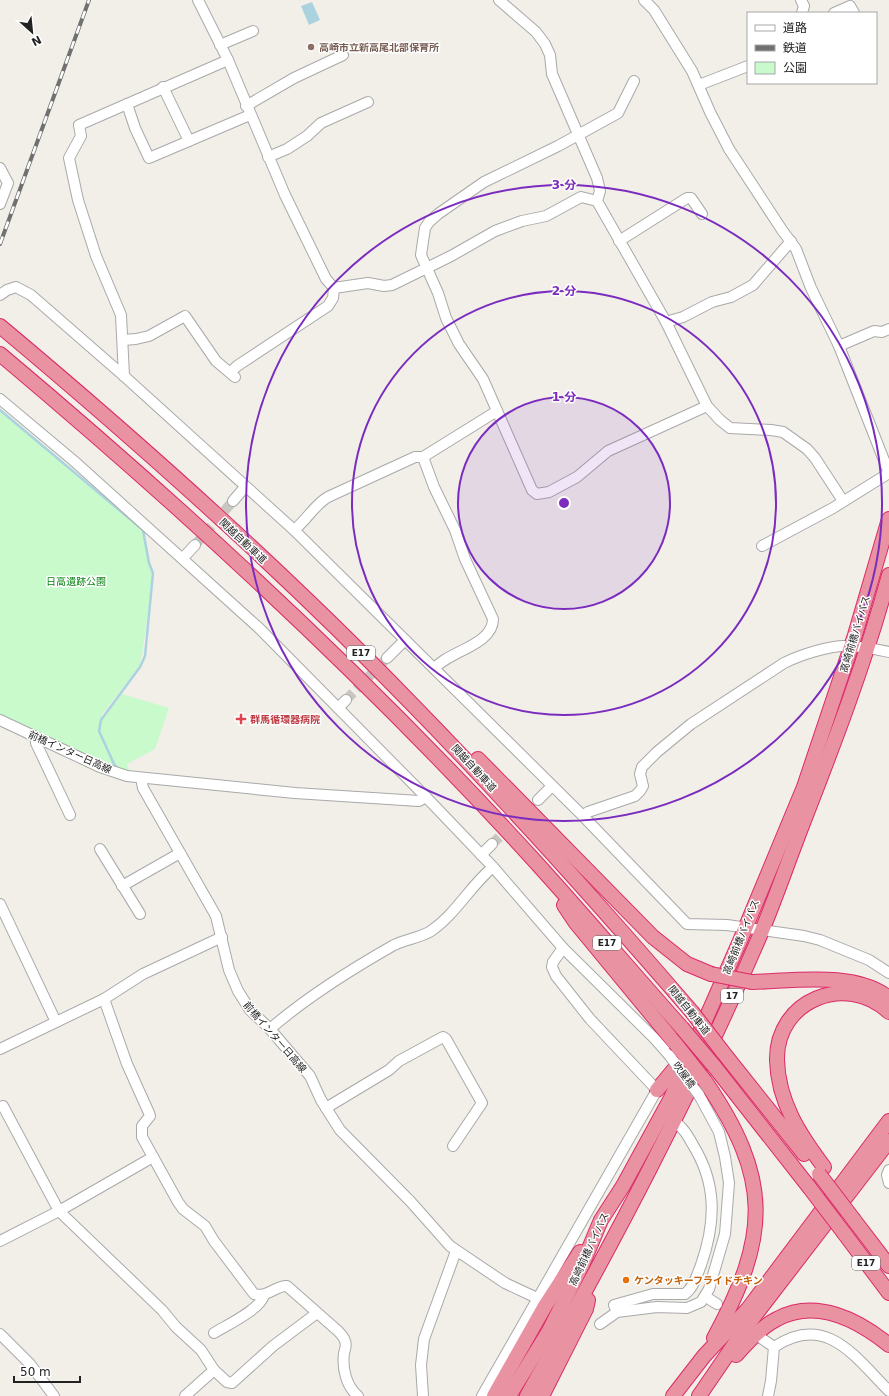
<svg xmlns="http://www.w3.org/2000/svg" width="889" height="1396" font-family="'DejaVu Sans','Noto Sans JP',sans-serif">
	<rect width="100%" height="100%" fill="#f2efe9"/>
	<path fill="#c8facc" d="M0,410L143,530L149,563L153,573L142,656L139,666L101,716L104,718L122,694L169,708L155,749L127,764L129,770L114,769L0,716Z"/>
	<path fill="#aad3df" d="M312,2L320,20L309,25L301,6Z"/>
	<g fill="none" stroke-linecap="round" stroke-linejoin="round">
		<path stroke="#aad3df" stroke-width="2.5" d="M0,410L143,530L149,563L153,573L145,656L140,667L101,720L99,731L114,764L119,770"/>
		<g stroke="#c8c6c1" stroke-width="10" stroke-dasharray="10 5" stroke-linecap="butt">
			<path d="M195,545L233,501"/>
			<path d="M346,700L387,658"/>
			<path d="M492,844L538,800"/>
		</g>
		<g stroke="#a9a9a9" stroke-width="12">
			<g id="minor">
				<path d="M198,0L228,60L285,195L326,279L334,288L368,283L384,286L392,285L451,256L495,231L522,221L546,216L581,197L597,201"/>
				<path d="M499,0L536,32L545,44L550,55L552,74L597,178L600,191L597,201L666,322L707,406L720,420L730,428L771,430L783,432L807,449L815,458L843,501"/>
				<path d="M644,0L654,10L692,71L710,112L729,149L782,230L796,249L811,288L839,346L889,473"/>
				<path d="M801,0L804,6L802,13"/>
				<path d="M834,13L850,6L854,13"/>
				<path d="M220,45L253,31"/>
				<path d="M634,81L618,113L558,146L484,182L438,214L429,222L425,228L421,255L438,293L446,318L459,344L483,379L532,490L537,494L549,492L577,477L608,451L707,406"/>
				<path d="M699,85L748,66"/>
				<path d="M163,87L189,141"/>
				<path d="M127,104L135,128L149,158L250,115"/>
				<path d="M246,106L294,78L343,55"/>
				<path d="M268,157L287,149L307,136L321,123L368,102"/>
				<path d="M0,168L8,183L0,204"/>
				<path d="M619,241L687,198H691L702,214"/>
				<path d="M0,295L7,290L16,287L31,295L124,376L294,530L583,816L687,924L727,925L804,936L820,940L869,960L889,973"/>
				<path d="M666,322L683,317L712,302L731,297L753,285L791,241"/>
				<path d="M123,340L136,339L149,336L185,316L216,361L235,377"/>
				<path d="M839,346L874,331L882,332L889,329"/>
				<path d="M231,372L237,366L328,306L333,298L334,288"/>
				<path d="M124,376L121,315L96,256L78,200L69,158L81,136L79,125L228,60"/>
				<path d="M0,399L74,461L260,629L426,797L493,867L563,948L654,1038L669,1055"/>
				<path d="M233,501L245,487"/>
				<path d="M294,530C307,520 314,505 328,497L415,457H423"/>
				<path d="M762,546L833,508L889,473"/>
				<path d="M183,558L195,545"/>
				<path d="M387,658L405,640"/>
				<path d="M435,668C449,651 493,645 493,619L465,559L455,530L434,487L423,457L497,411"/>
				<path d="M338,708L346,700"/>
				<path d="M0,720L100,767L127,776L295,793L419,801L426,797"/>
				<path d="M36,737V743L70,815"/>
				<path d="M141,778L143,788L216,916L229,970L238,991L250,1010L270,1029L310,1076L321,1100L340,1130L411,1202L450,1246L505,1283L537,1298"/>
				<path d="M538,800L552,786"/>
				<path d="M583,816L588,812L635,796L640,791L643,786L640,774L642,767L657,752L691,724L784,663C800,655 828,646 845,646C860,646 875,649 889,652"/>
				<path d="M100,849L140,914"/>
				<path d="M481,855L492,844"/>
				<path d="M122,886L180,853"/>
				<path d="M0,904L56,1022"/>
				<path d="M104,999L127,1064L149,1113L150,1116L142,1126V1137L178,1202L183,1209L205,1226L214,1241L254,1294C268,1298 276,1285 287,1286L338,1331C341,1334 344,1337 345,1341C347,1345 345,1349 344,1353C342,1368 346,1386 358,1396"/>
				<path d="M270,1029C308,996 350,970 394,945C406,939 420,938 431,931C456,914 470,886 493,867"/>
				<path d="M0,1049L104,999L143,974L222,937"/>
				<path d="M3,1106L59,1211L162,1310L176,1327L201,1350L214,1370L227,1382L232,1383L273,1346L317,1313"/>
				<path d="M326,1108L389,1070L399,1061L443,1037L446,1039L482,1103L453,1146"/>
				<path d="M889,1170L887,1175L889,1183"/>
				<path d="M0,1241L59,1211L153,1157"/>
				<path d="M706,1297L717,1304"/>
				<path d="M617,1312L614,1305L653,1294H685C694,1287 697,1275 701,1265C716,1222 717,1184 693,1145C688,1136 683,1127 674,1121"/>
				<path d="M600,1324L617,1312L657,1307L687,1308L701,1302L709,1289L725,1234L729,1183L725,1157L719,1132L699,1095"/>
				<path d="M214,1333C227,1325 261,1309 264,1295"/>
				<path d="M0,1334L30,1364L54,1396"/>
				<path d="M761,1338L774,1347"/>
				<path d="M185,1396L214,1370"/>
				<path d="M423,1396L421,1365L424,1339L456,1251"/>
				<path d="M482,1396L657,1090L590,1019L556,976L552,967L553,962L563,948"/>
				<path d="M768,1396L771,1381L774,1347C826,1312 855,1357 889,1391"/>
			</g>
		</g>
		<g stroke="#dc2a67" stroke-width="16">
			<g id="highway">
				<path d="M0,326C141,444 280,568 408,700C506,800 600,905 692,1012"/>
				<path d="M0,354C187,511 367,677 532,858C583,914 632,972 682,1028"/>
				<path d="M478,759L653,937L687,964L711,974"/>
				<path d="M564,905L576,923L675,1043"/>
				<path d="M752,982C794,981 855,971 889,998"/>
				<path d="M722,1051L804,1154"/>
				<path d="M714,1066L809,1187"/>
				<path d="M705,1081C772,1179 770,1235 714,1338"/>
				<path d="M657,1090L681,1061"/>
				<path d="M824,1167C800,1135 778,1102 777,1060C776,1000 846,972 889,1012"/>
				<path d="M854,1220L889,1266"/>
				<path d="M844,1233L889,1293"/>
				<path d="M736,1355C748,1342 761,1327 777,1319C816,1298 858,1320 889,1345"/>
				<path d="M494,1396L545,1306L580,1252"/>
				<path d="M509,1396L549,1331L583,1263L601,1220L623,1186L671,1098L740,941L804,787L855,635L889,519"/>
				<path d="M527,1396C612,1245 693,1092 761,933C776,897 789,859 803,823C835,741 866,660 889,575"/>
				<path d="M542,1396L586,1309L588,1300"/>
				<path d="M673,1396L704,1356L748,1309L889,1121"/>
				<path d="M699,1396L749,1323L889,1141"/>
			</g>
		</g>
		<use href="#minor" stroke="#fff" stroke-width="10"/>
		<use href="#highway" stroke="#e892a2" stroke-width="14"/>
		<g stroke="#707070" stroke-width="4">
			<path id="rail" d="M0,244L89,0"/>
		</g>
		<use href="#rail" stroke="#fff" stroke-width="2.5" stroke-dasharray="8" stroke-linecap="butt"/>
		<g stroke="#a9a9a9" stroke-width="12" stroke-linecap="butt">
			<path id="minor-bridge" d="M669,1055L699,1095"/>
		</g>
		<g stroke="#dc2a67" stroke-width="16" stroke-linecap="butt">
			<g id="highway-bridge">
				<path d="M711,974L752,982"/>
				<path d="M692,1012L722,1051"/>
				<path d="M682,1028L714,1066"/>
				<path d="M675,1043L705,1081"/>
				<path d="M819,1174L854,1220"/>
				<path d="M809,1187L844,1233"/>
			</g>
		</g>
		<use href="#minor-bridge" stroke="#fff" stroke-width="10"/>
		<use href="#highway-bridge" stroke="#e892a2" stroke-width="14"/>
	</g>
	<circle cx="564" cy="503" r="106" fill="#7b2cbf" fill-opacity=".12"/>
	<g fill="none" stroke="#7b2cbf" stroke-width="2">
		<circle cx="564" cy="503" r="106"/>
		<circle cx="564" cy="503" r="212"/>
		<circle cx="564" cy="503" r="318"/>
	</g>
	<circle fill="#8d6e63" stroke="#fff" stroke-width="1.5" cx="311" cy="47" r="4"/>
	<path fill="#e0444e" stroke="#fff" stroke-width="1.5" d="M239 713h4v4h4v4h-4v4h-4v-4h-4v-4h4z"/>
	<circle fill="#e8710a" stroke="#fff" stroke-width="1.5" cx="626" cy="1280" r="4"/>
	<g text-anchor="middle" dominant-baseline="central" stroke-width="3" stroke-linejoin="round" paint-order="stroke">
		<g fill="#fff" stroke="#646464" stroke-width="1">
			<rect x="347" y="646" width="28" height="14" rx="3"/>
			<rect x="593" y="936" width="28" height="14" rx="3"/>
			<rect x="721" y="989" width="22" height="14" rx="3"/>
			<rect x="852" y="1256" width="28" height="14" rx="3"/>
		</g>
		<g font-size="9" font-weight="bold" fill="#222">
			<text x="361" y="653">E17</text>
			<text x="607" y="943">E17</text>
			<text x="732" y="996">17</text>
			<text x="866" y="1263">E17</text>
		</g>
		<g font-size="10" font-weight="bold" fill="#785e54" stroke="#fff" text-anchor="start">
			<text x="319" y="47">高崎市立新高尾北部保育所</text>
		</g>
		<g font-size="10" fill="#222" stroke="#fff">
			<text transform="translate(243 541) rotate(43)">関越自動車道</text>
			<text transform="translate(855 634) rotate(-73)">高崎前橋バイパス</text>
			<text transform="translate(70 752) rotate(24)">前橋インター日高線</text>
			<text transform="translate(474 768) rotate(47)">関越自動車道</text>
			<text transform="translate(741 937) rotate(-68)">高崎前橋バイパス</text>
			<text transform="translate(689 1010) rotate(51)">関越自動車道</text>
			<text transform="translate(275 1037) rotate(49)">前橋インター日高線</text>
			<text transform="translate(684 1075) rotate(53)">吹屋橋</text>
			<text transform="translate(589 1249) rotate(-65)">高崎前橋バイパス</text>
		</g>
		<g font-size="10" fill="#0c8416" stroke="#fff">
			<text x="76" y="581">日高遺跡公園</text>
		</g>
		<g font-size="10" font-weight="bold" fill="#be3a42" stroke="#fff" text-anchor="start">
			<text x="250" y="719">群馬循環器病院</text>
		</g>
		<g font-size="10" font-weight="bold" fill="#c56008" stroke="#fff" text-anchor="start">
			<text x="634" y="1280">ケンタッキーフライドチキン</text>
		</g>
	</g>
	<circle cx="564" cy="503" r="6" fill="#7b2cbf" stroke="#fff" stroke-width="2"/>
	<g font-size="12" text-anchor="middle" font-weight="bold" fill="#7b2cbf" stroke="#fff" stroke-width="3" stroke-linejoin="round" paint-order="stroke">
		<text x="564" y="189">3 分</text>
		<text x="564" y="295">2 分</text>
		<text x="564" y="401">1 分</text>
	</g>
	<rect x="747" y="12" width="130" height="72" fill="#ffffff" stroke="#a7a7a7"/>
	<rect x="755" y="25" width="20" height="6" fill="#ffffff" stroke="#a7a7a7"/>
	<text x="783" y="32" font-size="12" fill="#222222">道路</text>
	<rect x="755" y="45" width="20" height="6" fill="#707070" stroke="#a7a7a7"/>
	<text x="783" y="52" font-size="12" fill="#222222">鉄道</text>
	<rect x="755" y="62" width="20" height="12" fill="#c8facc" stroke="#a7a7a7"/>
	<text x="783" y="72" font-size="12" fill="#222222">公園</text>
	<g transform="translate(32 32) rotate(153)" stroke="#ffffff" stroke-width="3" paint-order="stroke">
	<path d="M0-3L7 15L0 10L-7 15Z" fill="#222222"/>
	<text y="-6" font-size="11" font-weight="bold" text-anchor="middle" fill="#222222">N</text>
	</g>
	<path d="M14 1376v6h66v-6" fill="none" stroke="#222222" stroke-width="2"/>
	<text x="20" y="1376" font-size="12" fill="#222222" stroke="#ffffff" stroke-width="3" paint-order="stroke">50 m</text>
</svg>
